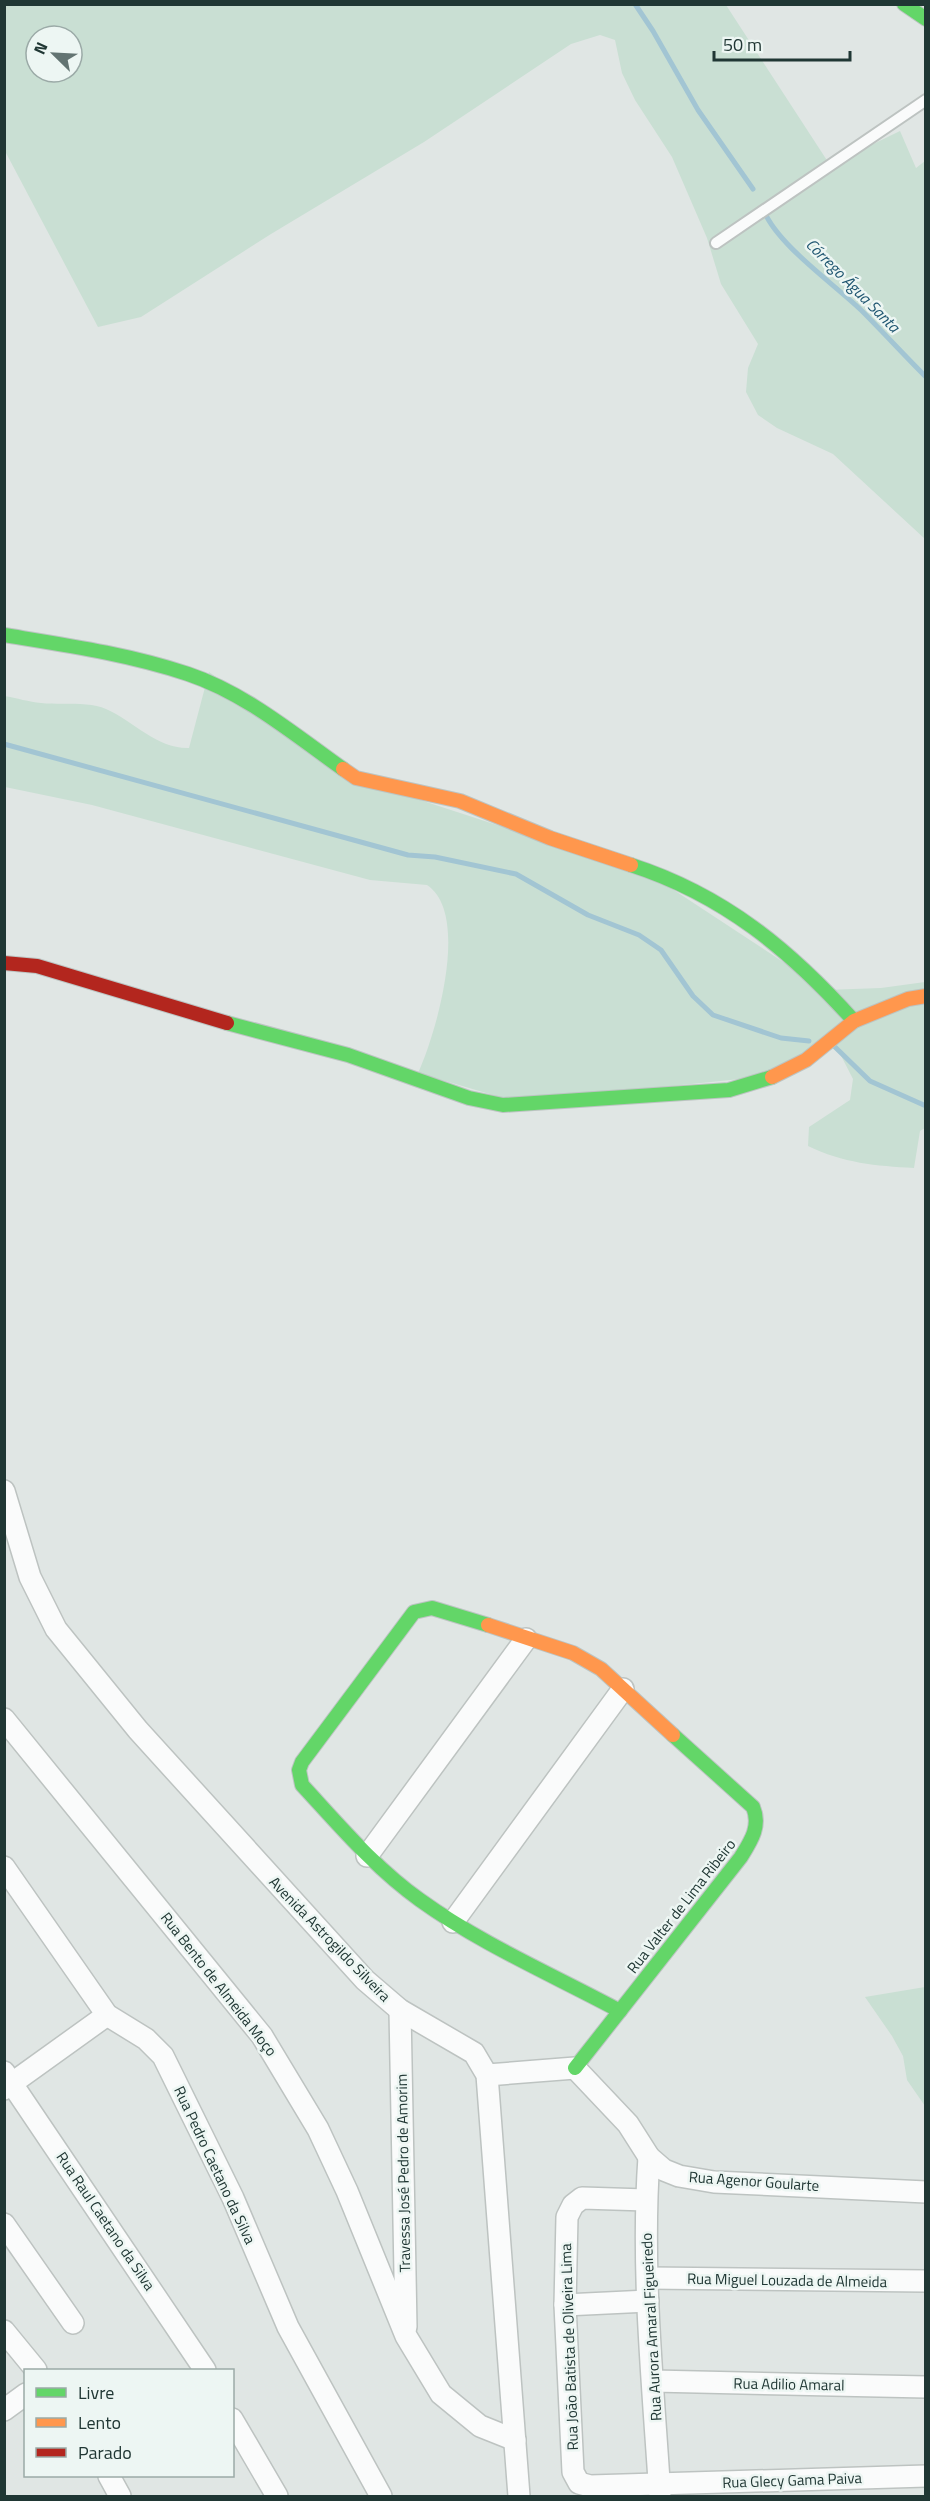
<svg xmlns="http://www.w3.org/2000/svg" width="930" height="2501" font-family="'Titillium Web',sans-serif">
	<rect width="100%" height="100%" fill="#e0e6e4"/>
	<g fill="#c9dfd3" fill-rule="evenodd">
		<path d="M4,5H726L830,165L900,131L916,168L925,161V539L833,454L777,428L758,415L746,392L748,368L758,344L721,284L707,238L672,157L635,100L622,73L615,40L600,35L571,44L424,142L271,234L141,317L98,327L5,151ZM36,36H72V72H36Z"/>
		<path d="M209,672L368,783L651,875L826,990L881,988L925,982V1128L920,1131L914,1168C876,1166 843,1163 808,1146L809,1127L850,1100L853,1079L833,1040L779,1075L517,1102L418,1073C436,1034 471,914 427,885L370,880L92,805L5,787L4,696C17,698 29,702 41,703C61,705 89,701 106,709C135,722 157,749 189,748Z"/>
		<path d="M925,1987H926L925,2106L907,2080L903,2056L892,2036L865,1997Z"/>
	</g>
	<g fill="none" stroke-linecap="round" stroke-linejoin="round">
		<g stroke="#a2c5d3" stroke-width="5">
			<path d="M635,4L653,31L698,110L753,189"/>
			<path d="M764,211C778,245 834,284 861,310C883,332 904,355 926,377"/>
			<path d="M4,744L408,855L435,857L516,874L588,915L639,935L661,950L693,996L713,1015L781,1038L809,1041"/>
			<path d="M835,1047L870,1081L926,1106"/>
		</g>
		<g stroke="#bdc3c1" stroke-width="14">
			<path id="lane" d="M716,243L926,100"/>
		</g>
		<g stroke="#bdc3c1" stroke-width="24">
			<g id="street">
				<path d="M4,1491L30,1577L56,1629L138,1730L365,1980L400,2010L474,2053L487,2075L519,2496"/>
				<path d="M4,1719L262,2036L318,2129L347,2191L406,2336L441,2394L480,2426L515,2440"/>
				<path d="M367,1856L526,1639"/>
				<path d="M4,1867L107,2015L146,2039L163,2056L233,2198L288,2327L381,2496"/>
				<path d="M453,1922L623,1689"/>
				<path d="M400,2010L406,2327"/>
				<path d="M4,2072L205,2370"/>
				<path d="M487,2075L575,2068L628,2124L649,2157L664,2170L679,2176L714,2182L926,2192"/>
				<path d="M4,2089L107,2015"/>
				<path d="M649,2157C641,2270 653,2384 660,2496"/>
				<path d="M646,2200L582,2198L573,2205L567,2217L565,2305L573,2472L579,2483L590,2486L926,2476"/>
				<path d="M4,2224L73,2323"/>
				<path d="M648,2278L926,2281"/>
				<path d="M565,2305L648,2301"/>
				<path d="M4,2331L36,2370"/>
				<path d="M653,2381L926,2387"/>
				<path d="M4,2410L26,2394"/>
				<path d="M232,2419L277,2496"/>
				<path d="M109,2476L120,2496"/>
			</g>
		</g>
		<g stroke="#bcc4c2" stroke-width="16">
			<g id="fast">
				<path d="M904,4L926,19"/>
				<path d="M4,635C65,645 128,654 188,674C245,693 295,735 343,769"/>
				<path d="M631,865C724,895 790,950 854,1021"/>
				<path d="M227,1023L348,1055L469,1098L503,1105L729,1090L772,1077"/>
				<path d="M488,1625L432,1608L414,1612L302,1762L299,1770L302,1785C339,1825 375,1868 420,1900C481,1944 553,1975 620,2011"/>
				<path d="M575,2068L741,1857C751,1841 761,1826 753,1807L673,1735"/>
			</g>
		</g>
		<g stroke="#bcc4c2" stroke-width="16">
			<g id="slow">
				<path d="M343,769L356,778L460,801L550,838L631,865"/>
				<path d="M772,1077L806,1060L854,1021L908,999L926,996"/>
				<path d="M488,1625L573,1653L601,1669L673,1735"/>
			</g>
		</g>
		<g stroke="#bcc4c2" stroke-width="16">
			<path id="jam" d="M4,963L37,966L227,1023"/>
		</g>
		<use href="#lane" stroke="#fafbfb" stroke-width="10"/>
		<use href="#street" stroke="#fafbfb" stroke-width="21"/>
		<use href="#fast" stroke="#63d668" stroke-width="14"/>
		<use href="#slow" stroke="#ff974d" stroke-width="14"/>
		<use href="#jam" stroke="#b3261e" stroke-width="14"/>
	</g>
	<g text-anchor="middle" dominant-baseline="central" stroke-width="5" stroke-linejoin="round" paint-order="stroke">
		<g font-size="15" fill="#203734" stroke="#edf6f3">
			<text transform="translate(681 1906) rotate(-52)">Rua Valter de Lima Ribeiro</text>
			<text transform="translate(330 1939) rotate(46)">Avenida Astrogildo Silveira</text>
			<text transform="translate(219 1984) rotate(52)">Rua Bento de Almeida Moço</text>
			<text transform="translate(215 2165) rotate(65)">Rua Pedro Caetano da Silva</text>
			<text transform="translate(403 2173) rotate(-91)">Travessa José Pedro de Amorim</text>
			<text transform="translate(754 2181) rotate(4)">Rua Agenor Goularte</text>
			<text transform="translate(106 2221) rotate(56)">Rua Raul Caetano da Silva</text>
			<text transform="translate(787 2280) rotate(1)">Rua Miguel Louzada de Almeida</text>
			<text transform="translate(651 2327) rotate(-93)">Rua Aurora Amaral Figueiredo</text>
			<text transform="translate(569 2347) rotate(-92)">Rua João Batista de Oliveira Lima</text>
			<text transform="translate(789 2384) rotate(1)">Rua Adilio Amaral</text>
			<text transform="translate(792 2480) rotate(-2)">Rua Glecy Gama Paiva</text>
		</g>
		<g font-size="16" font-style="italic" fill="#1e5570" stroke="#edf6f3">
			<text transform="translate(853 285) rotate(45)">Córrego Água Santa</text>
		</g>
	</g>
	<rect width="930" height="2501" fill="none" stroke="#203734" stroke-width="12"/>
	<rect x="24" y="2369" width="210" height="108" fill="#edf6f3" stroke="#9baaa7" stroke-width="1.5"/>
	<rect x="36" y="2388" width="30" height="9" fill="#63d668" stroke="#9baaa7" stroke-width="1.5"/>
	<text x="78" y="2399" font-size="18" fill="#203734">Livre</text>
	<rect x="36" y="2418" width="30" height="9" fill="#ff974d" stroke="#9baaa7" stroke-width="1.5"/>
	<text x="78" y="2429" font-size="18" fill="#203734">Lento</text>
	<rect x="36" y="2448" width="30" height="9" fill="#b3261e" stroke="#9baaa7" stroke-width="1.5"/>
	<text x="78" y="2459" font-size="18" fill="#203734">Parado</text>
	<g transform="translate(54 54) rotate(294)"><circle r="28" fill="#edf6f3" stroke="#9baaa7" stroke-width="1.5"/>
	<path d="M0-4.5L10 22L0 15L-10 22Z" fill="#637472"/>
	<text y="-9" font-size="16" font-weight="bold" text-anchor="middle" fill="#203734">N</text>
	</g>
	<path d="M714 51v9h136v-9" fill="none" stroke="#203734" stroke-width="3"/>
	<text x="723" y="51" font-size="18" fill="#203734" stroke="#edf6f3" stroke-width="4.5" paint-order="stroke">50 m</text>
</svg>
